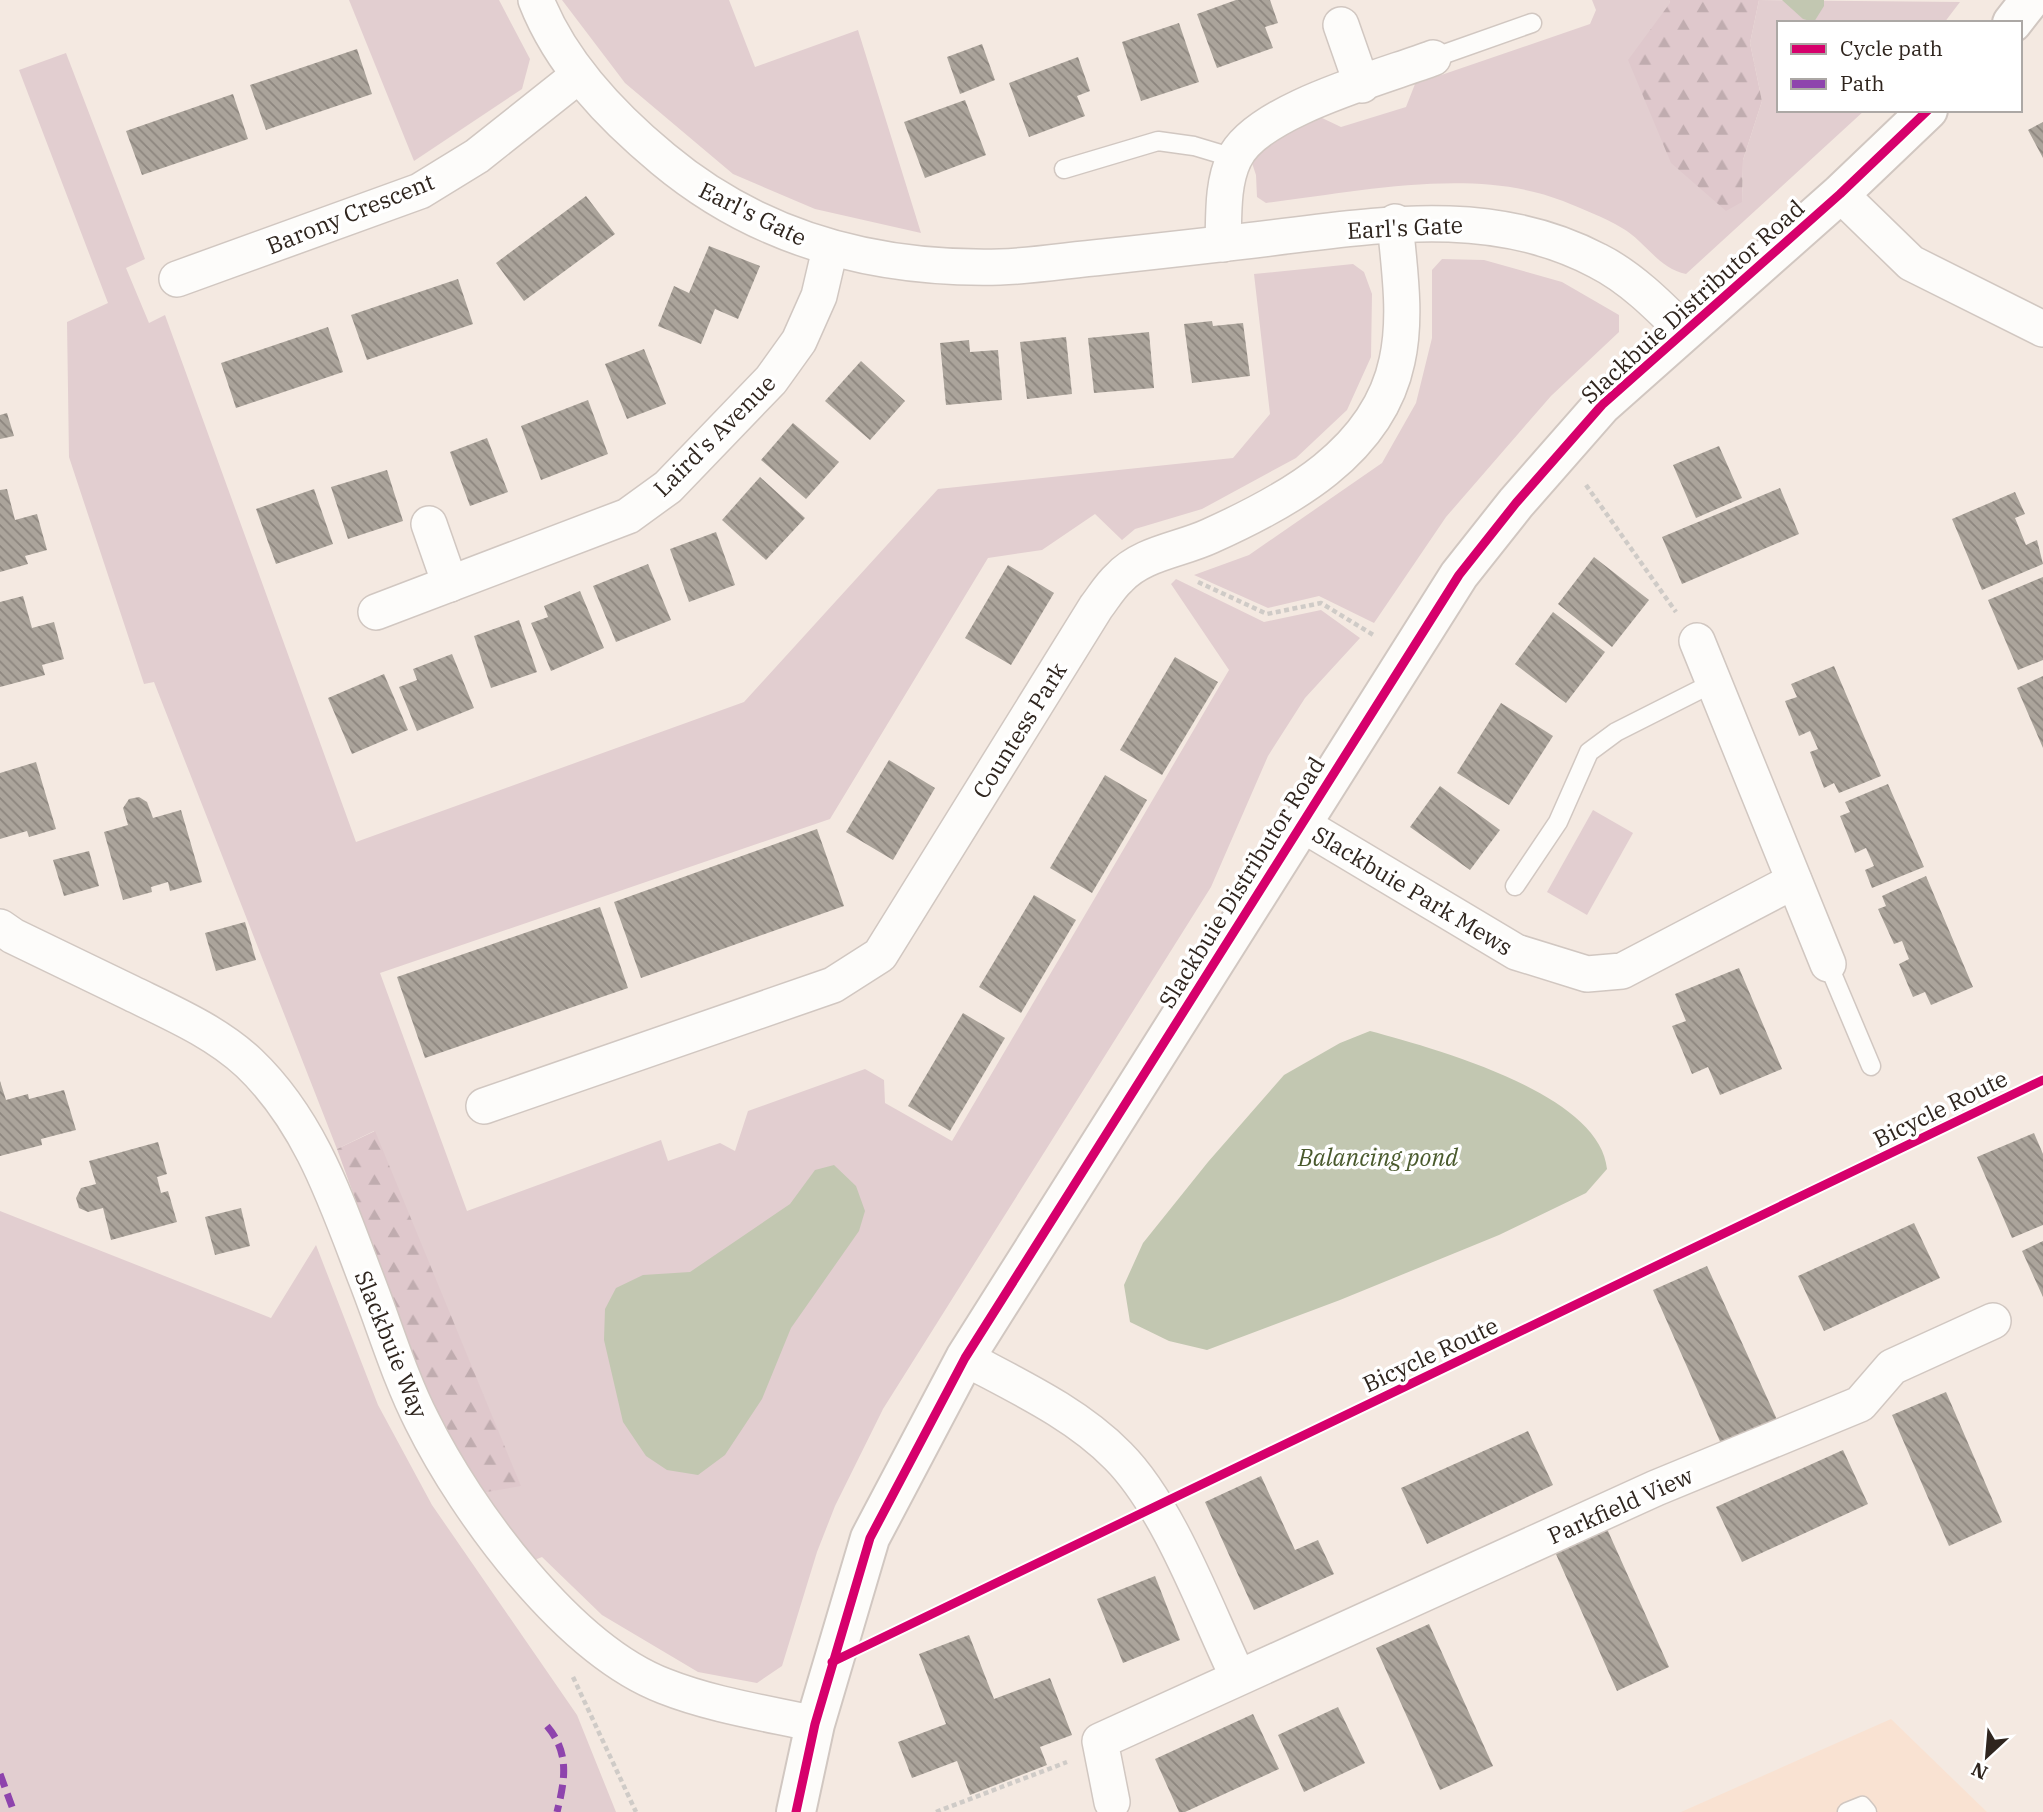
<svg xmlns="http://www.w3.org/2000/svg" width="2043" height="1812" font-family="'IBM Plex Serif',serif">
	<defs>
		<pattern id="forest-firs" width="22" height="20" patternUnits="userSpaceOnUse" patternTransform="scale(1.75)"><rect width="22" height="20" fill="#dfc8cc"/><path d="M5 1l3.5 6h-7zM16 11l3.5 6h-7z" fill="#c0acaf"/></pattern>
		<pattern id="building-back-hatch" width="6" height="6" patternUnits="userSpaceOnUse" patternTransform="scale(1.75)"><rect width="6" height="6" fill="#aba49b"/><path d="M-1 5l2 2M0 0l6 6M5-1l2 2" fill="none" stroke="#8c857e"/></pattern>
	</defs>
	<rect width="100%" height="100%" fill="#f4e9e1"/>
	<path fill="#f9e2d2" d="M1891,1719L1987,1812H1681Z"/>
	<g fill="#e2ced0">
		<path d="M349,0H499L530,59L522,89L414,161Z"/>
		<path d="M562,0H729L755,67L858,30L921,233L815,209L733,174L625,83Z"/>
		<path d="M1592,0H1669L1742,202L1743,160L1762,101L1750,43L1759,0L1960,2L1944,23H1779V110H1865L1686,274C1659,269 1645,241 1622,228C1604,217 1582,209 1563,201C1474,166 1358,192 1266,203L1257,197L1256,175L1252,163L1272,138L1320,117L1341,127L1406,107L1415,84L1590,24L1596,10Z"/>
		<path d="M66,53L145,259L126,268L149,323L165,315L356,842L744,702L938,489L1233,458L1270,414L1254,274L1353,264L1364,272L1372,294L1371,357L1347,410L1296,458L1202,509L1135,529L1122,540L1095,514L1042,550L988,558L830,819L380,973L467,1211L661,1140L668,1161L720,1143L735,1151L748,1111L865,1069L884,1080L885,1103L952,1141L1229,670L1171,584L1176,579L1264,622L1321,610L1360,638L1305,698L1268,756L1211,887L883,1409L835,1506L817,1552L782,1666L757,1683L698,1672L602,1615L542,1557L532,1561L481,1493L520,1485L374,1131L337,1149L154,682L144,684L69,457L67,322L108,303L19,70Z"/>
		<path d="M1442,259L1484,260L1562,282L1619,315V332L1551,396L1446,517L1374,623L1319,596L1268,608L1194,575L1249,555L1382,463L1416,403L1432,338V270Z"/>
		<path d="M1593,810L1633,833L1587,915L1547,892Z"/>
		<path d="M0,1211L271,1318L316,1245L378,1405L432,1505L577,1715L616,1812H0Z"/>
	</g>
	<g fill="url(#forest-firs)">
		<path d="M1669,0H1759L1750,43L1762,101L1743,160L1742,202L1726,211L1671,163L1628,60L1670,3Z"/>
		<path d="M375,1131L521,1486L481,1493L421,1380L337,1149Z"/>
	</g>
	<g fill="#c2c7b1">
		<path d="M1782,0H1824V6L1814,22L1803,19Z"/>
		<path d="M1370,1031C1433,1048 1600,1093 1607,1169L1586,1193L1499,1235L1340,1300L1207,1350L1169,1341L1130,1322L1124,1285L1143,1243L1208,1162L1284,1075L1340,1043Z"/>
		<path d="M834,1165L856,1186L865,1211L859,1231L791,1328L762,1399L725,1455L698,1475L667,1470L646,1456L623,1422L604,1340L605,1309L616,1288L643,1275L690,1272L790,1204L815,1170Z"/>
	</g>
	<g fill="url(#building-back-hatch)">
		<path d="M1236,0H1270L1278,23L1265,27L1273,48L1217,68L1197,14Z"/>
		<path d="M1179,23L1199,82L1141,101L1122,42Z"/>
		<path d="M982,44L995,80L960,94L947,57Z"/>
		<path d="M357,49L372,94L266,130L250,85Z"/>
		<path d="M1078,57L1090,91L1077,96L1085,116L1029,137L1009,83Z"/>
		<path d="M233,94L248,139L142,175L126,131Z"/>
		<path d="M965,100L986,155L925,178L904,122Z"/>
		<path d="M2043,122V158L2028,130Z"/>
		<path d="M586,196L615,234L524,301L496,263Z"/>
		<path d="M709,246L760,266L738,319L715,309L701,344L658,326L674,286L689,293Z"/>
		<path d="M458,279L473,324L367,360L351,315Z"/>
		<path d="M1212,321L1213,326L1243,323L1250,376L1192,383L1184,324Z"/>
		<path d="M328,327L343,372L236,408L221,363Z"/>
		<path d="M1149,332L1154,388L1094,393L1088,338Z"/>
		<path d="M1066,337L1072,394L1027,399L1020,342Z"/>
		<path d="M969,340L970,352L998,350L1002,400L946,405L940,343Z"/>
		<path d="M644,349L666,404L627,419L605,364Z"/>
		<path d="M861,361L905,401L870,440L825,401Z"/>
		<path d="M588,400L608,454L541,480L521,426Z"/>
		<path d="M7,413L14,436L0,439V415Z"/>
		<path d="M793,423L839,462L806,499L761,460Z"/>
		<path d="M487,438L508,492L470,506L450,452Z"/>
		<path d="M1719,446L1742,498L1696,518L1673,465Z"/>
		<path d="M387,470L403,521L348,539L331,487Z"/>
		<path d="M760,477L805,518L766,560L722,520Z"/>
		<path d="M1780,488L1799,534L1682,584L1662,537Z"/>
		<path d="M7,489L15,520L37,514L47,550L25,556L28,564L0,572V490Z"/>
		<path d="M314,489L333,544L276,564L256,509Z"/>
		<path d="M2015,492L2025,514L2015,518L2026,545L2037,540L2043,564L1982,590L1952,519Z"/>
		<path d="M716,532L735,585L689,602L670,549Z"/>
		<path d="M1594,557L1649,600L1612,647L1558,604Z"/>
		<path d="M648,564L671,620L616,642L593,586Z"/>
		<path d="M1008,565L1054,593L1011,665L965,638Z"/>
		<path d="M2043,577V660L2018,670L1988,600Z"/>
		<path d="M580,591L604,648L551,671L531,623L548,617L544,606Z"/>
		<path d="M23,596L32,628L54,622L64,659L42,665L45,675L0,687V602Z"/>
		<path d="M1553,612L1605,652L1566,703L1515,664Z"/>
		<path d="M519,620L537,672L491,688L474,636Z"/>
		<path d="M452,654L474,708L417,731L399,687L417,680L413,669Z"/>
		<path d="M1175,657L1218,682L1162,775L1120,750Z"/>
		<path d="M1834,666L1881,776L1839,793L1834,783L1824,788L1810,752L1818,749L1810,731L1799,736L1785,701L1797,697L1791,684Z"/>
		<path d="M384,674L408,730L352,754L328,698Z"/>
		<path d="M2043,676V748L2017,688Z"/>
		<path d="M1501,703L1553,736L1509,805L1457,773Z"/>
		<path d="M889,760L935,788L893,860L846,832Z"/>
		<path d="M36,762L56,829L29,837L27,831L0,839V773Z"/>
		<path d="M1105,775L1147,800L1092,893L1050,868Z"/>
		<path d="M1888,784L1924,867L1872,888L1865,870L1874,866L1866,848L1855,853L1840,816L1850,812L1845,802Z"/>
		<path d="M1440,786L1500,830L1470,870L1410,827Z"/>
		<path d="M139,797L147,802L153,818L181,810L202,882L170,891L168,882L151,887L152,892L123,900L104,832L128,825L123,808L129,799Z"/>
		<path d="M817,829L844,906L641,978L614,902Z"/>
		<path d="M89,851L99,886L64,896L53,860Z"/>
		<path d="M1926,876L1973,987L1931,1005L1925,992L1913,997L1899,964L1909,959L1902,941L1894,944L1878,909L1886,906L1882,896Z"/>
		<path d="M1034,895L1076,920L1021,1013L979,987Z"/>
		<path d="M600,907L628,988L425,1058L397,977Z"/>
		<path d="M245,922L256,960L216,971L205,933Z"/>
		<path d="M1739,968L1782,1069L1720,1095L1708,1067L1692,1074L1672,1026L1686,1021L1675,994Z"/>
		<path d="M963,1013L1005,1038L950,1131L908,1106Z"/>
		<path d="M0,1081L6,1100L28,1094L29,1099L64,1090L76,1130L41,1139L42,1145L0,1156Z"/>
		<path d="M2034,1133L2043,1154V1225L2012,1238L1977,1157Z"/>
		<path d="M158,1142L167,1174L157,1177L161,1193L168,1191L177,1222L111,1240L103,1208L88,1212L79,1208L76,1198L81,1188L96,1184L89,1161Z"/>
		<path d="M241,1208L250,1246L215,1255L205,1217Z"/>
		<path d="M1914,1223L1940,1278L1824,1331L1798,1276Z"/>
		<path d="M2043,1241V1297L2022,1251Z"/>
		<path d="M1707,1266L1779,1424L1723,1448L1653,1290Z"/>
		<path d="M1946,1392L2002,1522L1949,1546L1892,1415Z"/>
		<path d="M1528,1431L1553,1485L1427,1544L1401,1488Z"/>
		<path d="M1843,1450L1868,1504L1742,1562L1716,1507Z"/>
		<path d="M1261,1476L1295,1550L1318,1540L1334,1574L1254,1610L1205,1502Z"/>
		<path d="M1603,1520L1669,1667L1617,1691L1551,1543Z"/>
		<path d="M1155,1576L1180,1640L1123,1663L1097,1599Z"/>
		<path d="M1429,1624L1493,1766L1440,1790L1376,1648Z"/>
		<path d="M969,1635L994,1699L1050,1678L1072,1735L1040,1747L1047,1765L970,1795L957,1761L912,1778L898,1742L946,1724L919,1654Z"/>
		<path d="M1338,1707L1365,1763L1304,1792L1278,1735Z"/>
		<path d="M1253,1714L1279,1769L1185,1812H1179L1155,1759Z"/>
	</g>
	<g fill="none" stroke-linecap="round" stroke-linejoin="round">
		<g stroke="#d1c7c1" stroke-width="21">
			<g id="service">
				<path d="M1433,58L1532,23"/>
				<path d="M1064,169L1158,141L1194,146L1234,158"/>
				<path d="M1515,886L1558,822L1589,752L1616,732L1713,683"/>
				<path d="M1828,964L1871,1066"/>
				<path d="M1847,1812L1862,1806L1867,1812"/>
			</g>
		</g>
		<g stroke="#d1c7c1" stroke-width="38">
			<g id="minor">
				<path d="M536,0C561,64 611,116 663,159C760,240 875,270 1000,267C1034,266 1069,260 1103,257C1167,250 1231,243 1295,235C1398,222 1502,210 1598,261C1630,277 1658,305 1683,330"/>
				<path d="M1341,25L1362,85"/>
				<path d="M1840,194L1911,263L2043,329"/>
				<path d="M1223,244C1224,217 1222,184 1234,159C1256,110 1383,77 1433,58"/>
				<path d="M177,279L420,191L477,156L579,75"/>
				<path d="M429,524L450,584"/>
				<path d="M376,612L628,516L668,487L771,380L799,341L819,296L830,249"/>
				<path d="M1697,641L1828,964"/>
				<path d="M1300,823L1516,952L1587,974L1622,971L1794,881"/>
				<path d="M0,927L13,936C52,955 92,974 131,993C172,1013 216,1032 249,1063C310,1121 336,1200 365,1276C384,1324 399,1376 422,1421C467,1512 568,1649 664,1686C712,1705 765,1713 815,1724"/>
				<path d="M484,1106L833,985L880,955L1096,607C1103,598 1110,586 1119,578C1142,553 1180,550 1210,536C1288,501 1378,452 1397,361C1407,316 1399,267 1395,222"/>
				<path d="M965,1358C1017,1386 1076,1413 1118,1456C1169,1507 1206,1610 1238,1677"/>
				<path d="M1112,1802L1100,1741L1656,1488L1860,1404L1892,1367L1993,1321"/>
			</g>
		</g>
		<g stroke="#d1c7c1" stroke-width="42">
			<g id="tertiary">
				<path d="M2012,23L2030,0"/>
				<path d="M796,1812L815,1724L870,1538L965,1358L1459,575L1516,503L1602,405L1840,194L1928,110"/>
			</g>
		</g>
		<g stroke="#cfcbc7" stroke-width="4.5" stroke-dasharray="5 3.5" stroke-linecap="butt">
			<path d="M1586,485L1676,612"/>
			<path d="M1198,582L1267,614L1321,603L1375,636"/>
			<path d="M573,1677L636,1812"/>
			<path d="M936,1812L1067,1762"/>
		</g>
		<use href="#service" stroke="#fdfcfa" stroke-width="18"/>
		<use href="#minor" stroke="#fdfcfa" stroke-width="35"/>
		<use href="#tertiary" stroke="#fdfcfa" stroke-width="38"/>
		<g stroke="#8e44ad" stroke-width="7" stroke-dasharray="14 7" stroke-linecap="butt">
			<path d="M547,1726C570,1753 565,1780 557,1812"/>
			<path d="M0,1774L14,1812"/>
		</g>
		<g stroke="#fff" stroke-width="13">
			<g id="cycleway">
				<path d="M832,1662L2043,1080"/>
				<path d="M796,1812L815,1724L870,1538L965,1358L1459,575L1516,503L1602,405L1840,194L1928,110"/>
			</g>
		</g>
		<use href="#cycleway" stroke="#d6006c" stroke-width="9"/>
	</g>
	<g text-anchor="middle" dominant-baseline="central" stroke-width="7" stroke-linejoin="round" paint-order="stroke">
		<g font-size="23" fill="#2f251e" stroke="#fff">
			<text transform="translate(350 213) rotate(-22)">Barony Crescent</text>
			<text transform="translate(753 213) rotate(26)">Earl's Gate</text>
			<text transform="translate(1405 227) rotate(-3)">Earl's Gate</text>
			<text transform="translate(1692 301) rotate(-42)">Slackbuie Distributor Road</text>
			<text transform="translate(714 435) rotate(-45)">Laird's Avenue</text>
			<text transform="translate(1019 730) rotate(-58)">Countess Park</text>
			<text transform="translate(1241 882) rotate(-58)">Slackbuie Distributor Road</text>
			<text transform="translate(1413 890) rotate(31)">Slackbuie Park Mews</text>
			<text transform="translate(1940 1108) rotate(-26)">Bicycle Route</text>
			<text transform="translate(392 1344) rotate(68)">Slackbuie Way</text>
			<text transform="translate(1430 1354) rotate(-25)">Bicycle Route</text>
			<text transform="translate(1620 1505) rotate(-24)">Parkfield View</text>
		</g>
		<g font-size="24" font-style="italic" fill="#4a5a2d" stroke="#fff">
			<text x="1378" y="1157">Balancing pond</text>
		</g>
	</g>
	<rect x="1777" y="21" width="245" height="91" fill="#ffffff" stroke="#aca8a5" stroke-width="2"/>
	<rect x="1791" y="44" width="35" height="10" fill="#d6006c" stroke="#aca8a5" stroke-width="2"/>
	<text x="1840" y="56" font-size="21" fill="#2f251e">Cycle path</text>
	<rect x="1791" y="79" width="35" height="10" fill="#8e44ad" stroke="#aca8a5" stroke-width="2"/>
	<text x="1840" y="91" font-size="21" fill="#2f251e">Path</text>
	<g transform="translate(1987 1756) rotate(206)" stroke="#ffffff" stroke-width="5" paint-order="stroke">
	<path d="M0-5L12 26L0 18L-12 26Z" fill="#2f251e"/>
	<text y="-10" font-size="19" font-weight="bold" text-anchor="middle" fill="#2f251e">N</text>
	</g>
</svg>
